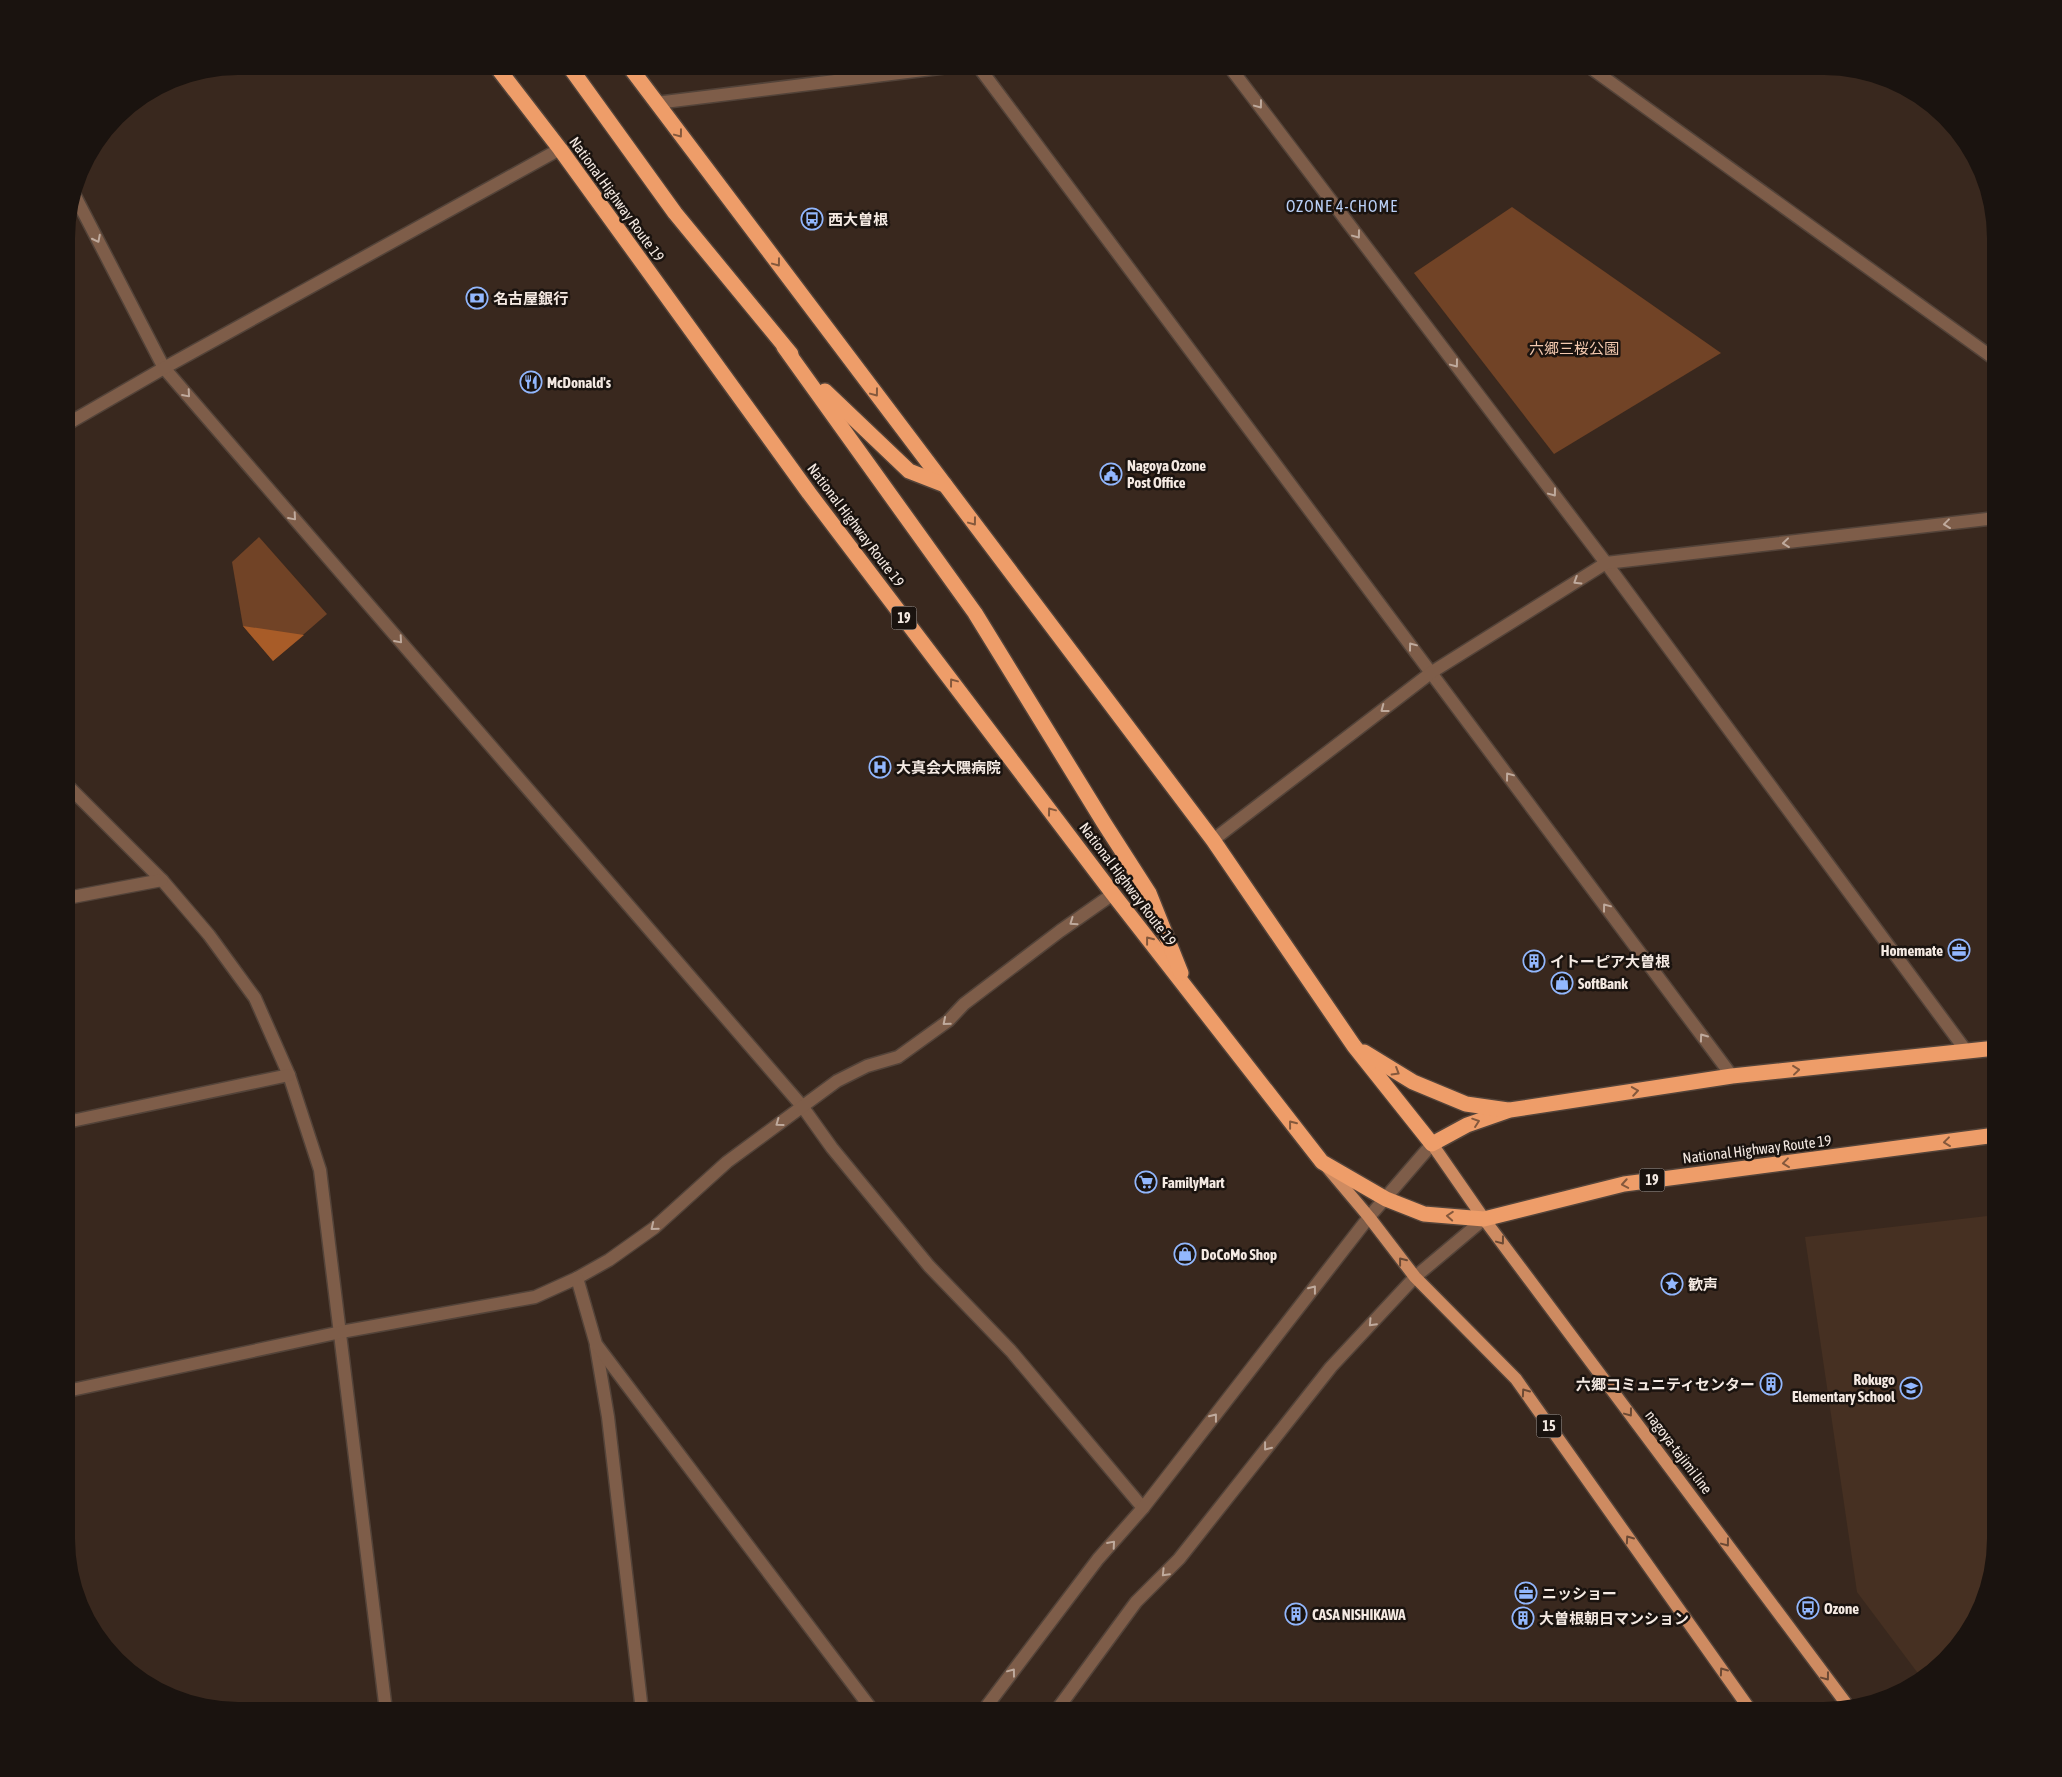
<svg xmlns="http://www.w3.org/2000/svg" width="2062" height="1777" font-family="'Asap Condensed','Noto Sans JP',sans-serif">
	<rect width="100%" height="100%" fill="#39281e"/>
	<path fill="#463022" d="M1996,1215V1540L1983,1605L1953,1653L1920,1676L1857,1592L1805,1237Z"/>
	<g fill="#714326">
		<path d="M1512,207L1721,353L1554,454L1414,273Z"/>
		<path d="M259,537L327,614L273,661L243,626L232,562Z"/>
	</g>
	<path fill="#a85c28" d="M243,626L304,635L273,661Z"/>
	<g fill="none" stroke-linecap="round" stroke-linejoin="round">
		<g stroke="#534339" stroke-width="15">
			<g id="minor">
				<path d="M978,66L1732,1076"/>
				<path d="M1229,66L1606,563L1967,1052"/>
				<path d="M1588,66L1996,360"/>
				<path d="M656,103L956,66"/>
				<path d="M75,196L164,368L802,1106L832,1148L929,1266L1011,1351L1143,1508"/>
				<path d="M67,424L164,368L560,149"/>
				<path d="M67,785L162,880L209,935L255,998L289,1075L320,1170L386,1711"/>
				<path d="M1213,840L1432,672L1606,563L1996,518"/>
				<path d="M67,898L162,880"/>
				<path d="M67,1122L289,1075"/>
				<path d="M577,1278L609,1260L654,1228L727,1162L837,1081L867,1066L898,1057L948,1021L964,1004L1060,931L1113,894"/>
				<path d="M596,1346L608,1417L642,1711"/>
				<path d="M67,1391L341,1332L535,1297L577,1278L596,1344L873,1711"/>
				<path d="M983,1711L1098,1559L1143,1508L1369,1217L1432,1144"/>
				<path d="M1056,1711L1136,1602L1179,1559L1331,1367L1415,1277L1484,1219"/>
			</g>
		</g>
		<g stroke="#534339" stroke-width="15">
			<g id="major">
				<path d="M1432,1144L1484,1219L1848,1706"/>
				<path d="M1326,1166L1369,1217L1415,1277L1516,1379L1751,1711"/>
			</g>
		</g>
		<g stroke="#534339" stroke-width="18">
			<g id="highway">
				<path d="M496,66L560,149L809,493L1113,894L1322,1162L1386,1199L1424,1214L1484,1219L1624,1184L1996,1135"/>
				<path d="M569,66L675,213L791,354"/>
				<path d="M629,66L1213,840L1354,1046L1432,1144L1467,1125L1510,1110L1732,1076L1996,1048"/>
				<path d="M784,347L975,613L1104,823L1149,893L1181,973"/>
				<path d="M825,391L909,471L945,485"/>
				<path d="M1364,1052L1413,1082L1466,1104L1508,1110"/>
			</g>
		</g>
		<use href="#minor" stroke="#7e5d49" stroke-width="12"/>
		<use href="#major" stroke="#ce8b61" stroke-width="12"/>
		<use href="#highway" stroke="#ee9d69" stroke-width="15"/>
	</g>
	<defs><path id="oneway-chevron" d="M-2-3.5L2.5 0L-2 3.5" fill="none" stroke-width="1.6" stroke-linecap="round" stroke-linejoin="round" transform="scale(1.25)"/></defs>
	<g stroke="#bfaa9d">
		<use href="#oneway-chevron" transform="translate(1259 105) rotate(53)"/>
		<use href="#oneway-chevron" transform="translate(1357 235) rotate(53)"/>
		<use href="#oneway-chevron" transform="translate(97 239) rotate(63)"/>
		<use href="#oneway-chevron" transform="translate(1455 364) rotate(53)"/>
		<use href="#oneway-chevron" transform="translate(187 394) rotate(49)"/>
		<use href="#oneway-chevron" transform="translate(1553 493) rotate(53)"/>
		<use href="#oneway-chevron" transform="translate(293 517) rotate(49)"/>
		<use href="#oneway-chevron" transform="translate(1947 524) rotate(173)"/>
		<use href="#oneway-chevron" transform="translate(1786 543) rotate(174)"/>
		<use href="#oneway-chevron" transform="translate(1577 581) rotate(148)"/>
		<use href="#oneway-chevron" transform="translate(399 640) rotate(49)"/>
		<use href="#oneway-chevron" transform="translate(1412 646) rotate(-127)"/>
		<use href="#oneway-chevron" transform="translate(1384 709) rotate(143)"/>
		<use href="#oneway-chevron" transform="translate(1509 776) rotate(-127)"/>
		<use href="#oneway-chevron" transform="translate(1606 907) rotate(-127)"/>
		<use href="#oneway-chevron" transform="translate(1073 922) rotate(145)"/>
		<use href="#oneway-chevron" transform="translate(946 1022) rotate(140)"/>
		<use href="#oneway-chevron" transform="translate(1703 1037) rotate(-126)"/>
		<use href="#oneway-chevron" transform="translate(779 1123) rotate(144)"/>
		<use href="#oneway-chevron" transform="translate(654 1227) rotate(141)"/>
		<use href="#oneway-chevron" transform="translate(1313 1289) rotate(-52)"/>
		<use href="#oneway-chevron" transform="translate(1372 1323) rotate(133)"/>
		<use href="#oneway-chevron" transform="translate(1214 1417) rotate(-52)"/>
		<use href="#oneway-chevron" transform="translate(1267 1447) rotate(128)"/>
		<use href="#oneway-chevron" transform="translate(1112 1544) rotate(-49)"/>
		<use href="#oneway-chevron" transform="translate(1165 1573) rotate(134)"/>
		<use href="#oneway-chevron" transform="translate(1012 1672) rotate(-53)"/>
	</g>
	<g stroke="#84583c">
		<use href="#oneway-chevron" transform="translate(679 134) rotate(53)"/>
		<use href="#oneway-chevron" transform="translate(777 263) rotate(53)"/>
		<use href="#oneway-chevron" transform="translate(875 393) rotate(53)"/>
		<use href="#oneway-chevron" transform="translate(973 522) rotate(53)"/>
		<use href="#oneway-chevron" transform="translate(953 682) rotate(-127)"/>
		<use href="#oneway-chevron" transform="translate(1051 811) rotate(-127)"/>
		<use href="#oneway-chevron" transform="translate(1149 940) rotate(-128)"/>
		<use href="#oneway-chevron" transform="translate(1796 1070) rotate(-6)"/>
		<use href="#oneway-chevron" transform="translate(1396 1072) rotate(31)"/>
		<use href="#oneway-chevron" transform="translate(1635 1091) rotate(-9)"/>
		<use href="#oneway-chevron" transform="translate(1476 1122) rotate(-19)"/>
		<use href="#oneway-chevron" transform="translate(1292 1124) rotate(-128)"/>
		<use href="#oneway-chevron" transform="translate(1947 1142) rotate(173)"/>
		<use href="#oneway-chevron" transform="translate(1786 1163) rotate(173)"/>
		<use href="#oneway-chevron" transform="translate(1625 1184) rotate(170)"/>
		<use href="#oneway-chevron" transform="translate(1450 1216) rotate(-176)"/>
	</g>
	<g stroke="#6b4934">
		<use href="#oneway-chevron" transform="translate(1501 1241) rotate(53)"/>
		<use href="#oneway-chevron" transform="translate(1402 1261) rotate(-128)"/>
		<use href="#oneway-chevron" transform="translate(1525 1392) rotate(-125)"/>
		<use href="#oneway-chevron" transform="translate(1629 1413) rotate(53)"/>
		<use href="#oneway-chevron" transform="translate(1629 1539) rotate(-125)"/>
		<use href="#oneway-chevron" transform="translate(1726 1543) rotate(53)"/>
		<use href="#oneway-chevron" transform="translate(1723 1671) rotate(-125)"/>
		<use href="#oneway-chevron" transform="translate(1826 1677) rotate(53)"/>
	</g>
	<defs>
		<g id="bus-ring" transform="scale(1.125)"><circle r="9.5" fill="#1a130f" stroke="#92b7fd" stroke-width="1.5"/><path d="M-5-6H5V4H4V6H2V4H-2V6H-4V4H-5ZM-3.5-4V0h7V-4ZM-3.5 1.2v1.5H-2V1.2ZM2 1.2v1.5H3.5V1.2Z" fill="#92b7fd"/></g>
		<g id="bank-ring" transform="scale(1.125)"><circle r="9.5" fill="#1a130f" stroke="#92b7fd" stroke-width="1.5"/><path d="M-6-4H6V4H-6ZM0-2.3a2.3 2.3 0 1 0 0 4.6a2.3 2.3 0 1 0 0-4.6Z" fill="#92b7fd"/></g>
		<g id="restaurant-ring" transform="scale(1.125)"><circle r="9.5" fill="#1a130f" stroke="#92b7fd" stroke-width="1.5"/><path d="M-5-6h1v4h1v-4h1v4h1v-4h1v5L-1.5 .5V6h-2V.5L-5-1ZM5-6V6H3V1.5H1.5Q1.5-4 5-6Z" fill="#92b7fd"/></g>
		<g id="civic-ring" transform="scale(1.125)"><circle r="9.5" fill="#1a130f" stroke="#92b7fd" stroke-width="1.5"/><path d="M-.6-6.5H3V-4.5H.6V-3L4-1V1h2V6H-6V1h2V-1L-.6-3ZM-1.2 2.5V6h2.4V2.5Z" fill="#92b7fd"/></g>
		<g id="hospital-ring" transform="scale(1.125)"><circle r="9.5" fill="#1a130f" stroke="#92b7fd" stroke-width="1.5"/><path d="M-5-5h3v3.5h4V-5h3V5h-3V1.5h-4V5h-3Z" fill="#92b7fd"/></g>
		<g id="office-ring" transform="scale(1.125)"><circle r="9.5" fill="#1a130f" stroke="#92b7fd" stroke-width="1.5"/><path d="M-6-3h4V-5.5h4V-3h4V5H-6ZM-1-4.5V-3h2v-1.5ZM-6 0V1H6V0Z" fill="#92b7fd"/></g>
		<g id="building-ring" transform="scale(1.125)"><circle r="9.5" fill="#1a130f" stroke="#92b7fd" stroke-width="1.5"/><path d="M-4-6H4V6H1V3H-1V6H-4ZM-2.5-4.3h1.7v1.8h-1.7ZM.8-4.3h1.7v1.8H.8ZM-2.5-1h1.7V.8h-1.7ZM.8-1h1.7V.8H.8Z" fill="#92b7fd"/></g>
		<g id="shop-ring" transform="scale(1.125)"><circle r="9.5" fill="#1a130f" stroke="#92b7fd" stroke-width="1.5"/><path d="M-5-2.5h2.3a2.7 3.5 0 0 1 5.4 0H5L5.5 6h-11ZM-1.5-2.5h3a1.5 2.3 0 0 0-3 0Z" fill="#92b7fd"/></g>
		<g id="supermarket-ring" transform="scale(1.125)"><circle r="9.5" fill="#1a130f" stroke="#92b7fd" stroke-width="1.5"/><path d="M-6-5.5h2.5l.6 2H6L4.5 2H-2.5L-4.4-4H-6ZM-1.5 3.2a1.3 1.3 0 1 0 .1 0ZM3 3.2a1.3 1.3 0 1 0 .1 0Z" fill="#92b7fd"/></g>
		<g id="sight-ring" transform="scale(1.125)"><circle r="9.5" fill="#1a130f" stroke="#92b7fd" stroke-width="1.5"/><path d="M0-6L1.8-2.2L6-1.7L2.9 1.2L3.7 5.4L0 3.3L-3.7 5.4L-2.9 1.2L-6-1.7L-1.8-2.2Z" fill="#92b7fd"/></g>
		<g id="school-ring" transform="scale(1.125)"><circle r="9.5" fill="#1a130f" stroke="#92b7fd" stroke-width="1.5"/><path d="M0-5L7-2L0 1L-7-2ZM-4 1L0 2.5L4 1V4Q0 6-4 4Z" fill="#92b7fd"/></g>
	</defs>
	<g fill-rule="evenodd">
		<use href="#bus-ring" x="812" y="219"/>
		<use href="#bank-ring" x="477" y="298"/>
		<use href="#restaurant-ring" x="531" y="382"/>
		<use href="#civic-ring" x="1111" y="474"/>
		<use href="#hospital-ring" x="880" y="767"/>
		<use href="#office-ring" x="1959" y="950"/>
		<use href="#building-ring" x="1534" y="961"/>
		<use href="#shop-ring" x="1562" y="983"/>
		<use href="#supermarket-ring" x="1146" y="1182"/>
		<use href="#shop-ring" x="1185" y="1254"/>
		<use href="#sight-ring" x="1672" y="1284"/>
		<use href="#building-ring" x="1771" y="1384"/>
		<use href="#school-ring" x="1911" y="1388"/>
		<use href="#office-ring" x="1526" y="1593"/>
		<use href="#bus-ring" x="1808" y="1608"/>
		<use href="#building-ring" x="1296" y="1614"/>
		<use href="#building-ring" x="1523" y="1618"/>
	</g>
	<g text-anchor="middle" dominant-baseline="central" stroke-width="5" stroke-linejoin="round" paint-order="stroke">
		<g fill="#1a130f" stroke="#b3a9a3" stroke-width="1">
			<rect x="891.5" y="606.5" width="25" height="23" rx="4"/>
			<rect x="1639.5" y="1168.5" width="25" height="23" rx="4"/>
			<rect x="1536.5" y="1414.5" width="25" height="23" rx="4"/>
		</g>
		<g font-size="14" font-weight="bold" fill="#f4e9e2">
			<text x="904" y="618">19</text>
			<text x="1652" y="1180">19</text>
			<text x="1549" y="1426">15</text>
		</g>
		<g font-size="15" fill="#f4e9e2" stroke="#1a130f">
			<text transform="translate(617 199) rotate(54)">National Highway Route 19</text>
			<text transform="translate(856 525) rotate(53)">National Highway Route 19</text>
			<text transform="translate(1128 884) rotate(53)">National Highway Route 19</text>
			<text transform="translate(1757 1149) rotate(-7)">National Highway Route 19</text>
			<text transform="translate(1679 1452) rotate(53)">nagoya-tajimi line</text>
		</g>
		<g font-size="15" font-weight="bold" fill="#f4e9e2" stroke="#1a130f" text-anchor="start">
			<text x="828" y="219">西大曽根</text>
			<text x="493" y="298">名古屋銀行</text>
			<text x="547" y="382">McDonald's</text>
			<text x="1127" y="465">Nagoya Ozone<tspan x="1127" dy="17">Post Office</tspan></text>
			<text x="896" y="767">大真会大隈病院</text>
			<text x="1943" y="950" text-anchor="end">Homemate</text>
			<text x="1550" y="961">イトーピア大曽根</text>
			<text x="1578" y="983">SoftBank</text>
			<text x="1162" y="1182">FamilyMart</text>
			<text x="1201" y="1254">DoCoMo Shop</text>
			<text x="1688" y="1284">歓声</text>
			<text x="1895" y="1379" text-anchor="end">Rokugo<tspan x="1895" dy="17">Elementary School</tspan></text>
			<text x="1755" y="1384" text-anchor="end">六郷コミュニティセンター</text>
			<text x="1542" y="1593">ニッショー</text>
			<text x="1824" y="1608">Ozone</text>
			<text x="1312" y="1614">CASA NISHIKAWA</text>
			<text x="1539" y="1618">大曽根朝日マンション</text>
		</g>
		<g font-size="15" fill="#f3c9af" stroke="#1a130f">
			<text x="1574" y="348">六郷三桜公園</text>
		</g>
		<g font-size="16" letter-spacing="1" fill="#bad0f7" stroke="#1a130f">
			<text x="1342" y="206">OZONE 4-CHOME</text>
		</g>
	</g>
	<path d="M0 0H2062V1777H0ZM238 75H1824A163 163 0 0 1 1987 238V1539A163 163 0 0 1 1824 1702H238A163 163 0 0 1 75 1539V238A163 163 0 0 1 238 75Z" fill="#1a130f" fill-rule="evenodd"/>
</svg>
